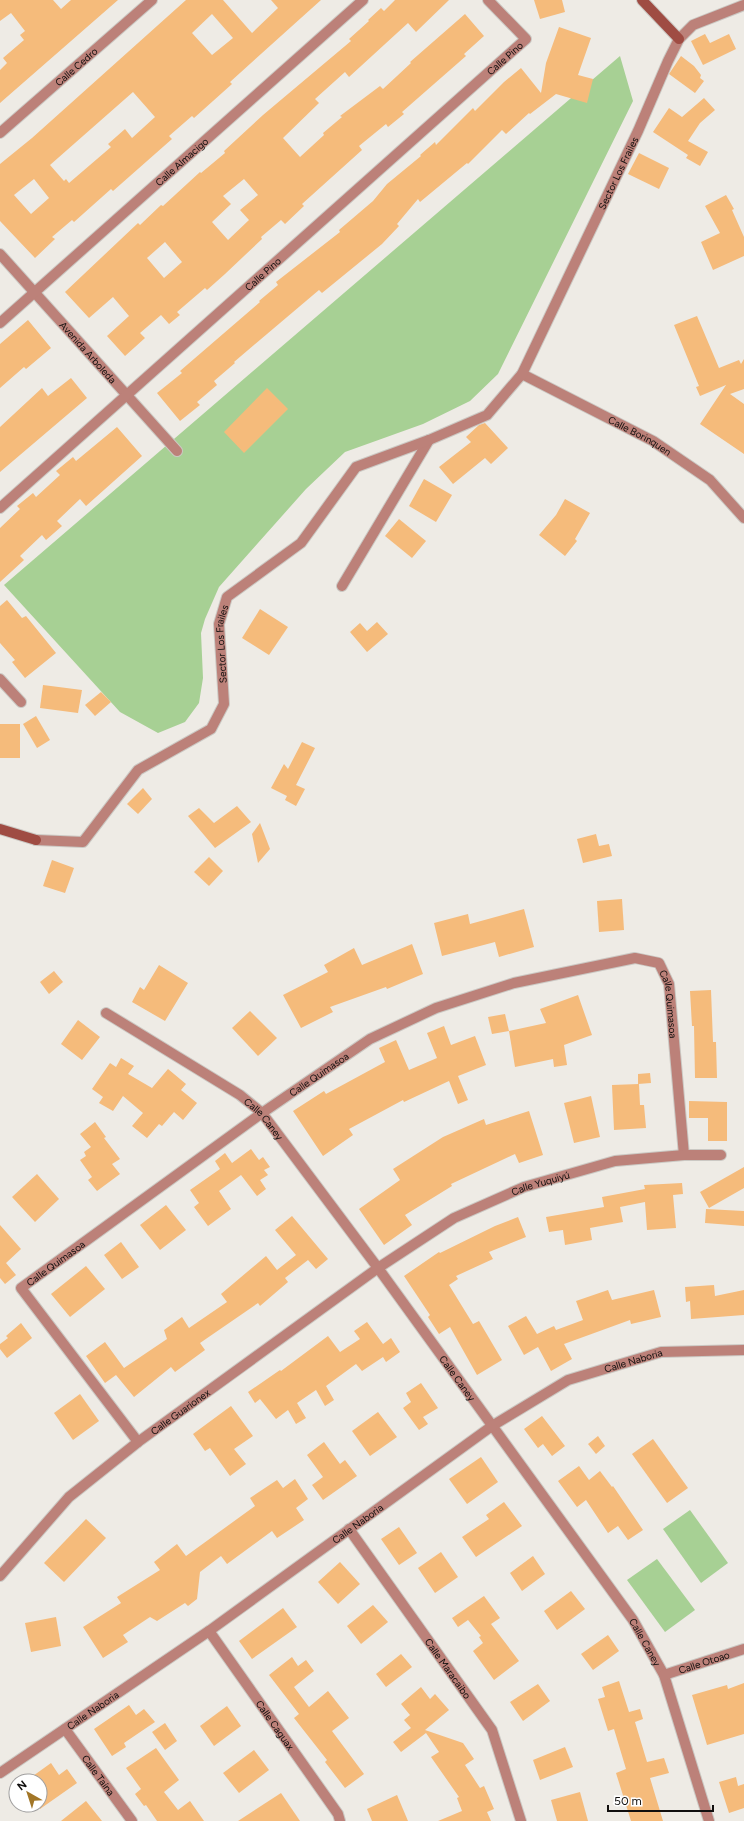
<svg xmlns="http://www.w3.org/2000/svg" width="744" height="1821" font-family="Figtree,sans-serif">
	<rect width="100%" height="100%" fill="#eeebe5"/>
	<g fill="#a7d094">
		<path d="M620,56L633,101L498,374L470,401L423,424L345,452L306,489L219,587L205,619L201,633L203,678L199,703L185,722L158,733L120,712L4,585Z"/>
		<path d="M690,1510L728,1563L701,1583L663,1529Z"/>
		<path d="M657,1559L695,1610L665,1632L627,1580Z"/>
	</g>
	<g fill="#f5bb7b" fill-rule="evenodd">
		<path d="M0,0H53L61,9L71,0H118L0,103V70L7,63L3,58L24,40L20,35L25,31L11,13L0,21Z"/>
		<path d="M186,0H223L252,33L278,8L271,0H321L230,82L232,84L194,118L192,116L169,136L172,139L113,191L111,189L74,222L72,220L52,237L55,239L35,258L0,221V164L32,138ZM212,14L233,38L212,55L192,33ZM133,92L155,117L132,138L125,129L108,144L111,147L69,183L66,179L64,181L50,165ZM34,179L49,198L31,214L14,195Z"/>
		<path d="M395,0H449L416,32L408,23L349,77L345,72L315,99L319,103L283,138L300,157L324,135L323,133L342,117L340,116L380,86L383,89L411,63L410,62L465,14L484,36L464,54L466,56L402,112L404,114L388,127L386,124L359,146L362,150L302,204L304,206L285,224L281,220L261,237L262,239L225,274L207,290L205,288L177,312L180,315L169,324L161,315L140,333L145,338L125,356L107,336L129,316L113,297L89,318L65,292L138,223L140,225L161,205L163,206L200,172L201,173L225,153L224,151L263,115L351,41L349,39L369,21L368,20L381,8L384,11ZM244,179L258,195L240,210L249,220L228,240L212,222L231,204L223,196ZM165,242L182,262L164,278L147,258Z"/>
		<path d="M534,0H562L565,12L540,19Z"/>
		<path d="M559,27L591,38L578,75L593,79L587,103L556,94L530,114L529,113L506,134L502,130L468,164L467,163L420,202L418,199L397,224L399,226L382,244L322,293L319,290L234,362L235,363L214,381L217,385L197,402L200,405L180,421L157,393L182,373L180,371L260,302L259,301L278,285L276,282L340,232L339,230L373,201L387,184L421,156L420,155L435,142L436,145L473,108L475,111L504,82L521,68L541,93L546,63Z"/>
		<path d="M705,34L710,43L729,34L736,49L703,65L691,41Z"/>
		<path d="M681,56L694,66L701,75L700,78L704,81L695,93L669,74Z"/>
		<path d="M704,98L715,110L700,123L688,141L708,152L700,166L686,158L688,155L653,132L669,108L682,117Z"/>
		<path d="M639,153L669,168L659,189L628,174Z"/>
		<path d="M726,195L734,209L732,210L744,237V256L713,270L701,242L720,233L705,206Z"/>
		<path d="M697,316L719,368L739,360L741,364L744,359V389L730,394L744,404V454L700,424L726,385L700,396L696,387L699,386L674,325Z"/>
		<path d="M28,320L51,348L26,369L24,367L0,388V344Z"/>
		<path d="M71,378L87,398L0,472V427L42,388L48,396Z"/>
		<path d="M267,388L288,409L244,453L224,432Z"/>
		<path d="M485,423L508,448L491,464L485,458L453,484L439,467L471,442L466,437L479,425Z"/>
		<path d="M117,427L142,456L86,506L80,499L57,521L62,526L46,540L42,535L20,556L24,560L0,582V528L20,509L17,506L33,493L36,497L60,475L56,471L73,457L76,461Z"/>
		<path d="M424,479L452,495L436,522L409,506Z"/>
		<path d="M565,499L590,513L575,539L577,541L565,556L539,535L556,515Z"/>
		<path d="M399,519L426,541L412,558L385,536Z"/>
		<path d="M7,600L22,618L26,616L56,653L25,678L12,662L15,660L0,643V606Z"/>
		<path d="M260,609L288,627L269,655L242,638Z"/>
		<path d="M377,622L388,634L367,652L350,632L360,623L367,631Z"/>
		<path d="M43,685L82,690L78,713L40,708Z"/>
		<path d="M101,692L111,702L95,716L85,705Z"/>
		<path d="M36,716L50,740L37,748L23,724Z"/>
		<rect x="0" y="724" width="20" height="34"/>
		<path d="M302,742L315,748L296,785L305,789L296,806L285,800L287,796L271,788L284,764L288,769Z"/>
		<path d="M143,788L152,799L138,814L127,804Z"/>
		<path d="M237,806L251,822L215,848L188,816L199,808L214,823Z"/>
		<path d="M260,823L270,849L258,863L252,834Z"/>
		<path d="M596,834L599,846L609,844L612,856L583,863L577,839Z"/>
		<path d="M209,857L223,871L209,886L194,872Z"/>
		<path d="M52,860L74,868L65,893L43,886Z"/>
		<path d="M622,899L624,930L599,932L597,901Z"/>
		<path d="M524,909L534,947L499,957L495,942L442,956L434,923L468,914L470,924Z"/>
		<path d="M412,944L423,974L387,989L386,987L330,1007L333,1012L301,1028L283,995L328,972L324,965L354,948L362,965Z"/>
		<path d="M159,965L188,983L165,1021L132,1002L140,987L144,990Z"/>
		<path d="M54,971L63,982L49,994L40,982Z"/>
		<path d="M711,990L713,1042H716L717,1078H695L694,1026H692L690,991Z"/>
		<path d="M578,995L592,1035L564,1045L567,1065L554,1067L553,1059L515,1067L509,1031L546,1023L540,1009Z"/>
		<path d="M250,1011L277,1038L258,1056L232,1028Z"/>
		<path d="M505,1014L509,1031L492,1034L488,1017Z"/>
		<path d="M78,1020L100,1037L82,1060L61,1044Z"/>
		<path d="M444,1026L451,1045L475,1036L486,1065L458,1076L468,1100L458,1104L449,1081L404,1102L403,1100L349,1129L353,1135L323,1156L293,1111L324,1091L326,1094L385,1062L379,1048L396,1040L409,1070L437,1058L427,1033Z"/>
		<path d="M121,1058L134,1066L128,1074L152,1088L168,1069L186,1084L181,1090L197,1103L183,1120L174,1112L162,1126L159,1124L147,1138L132,1126L143,1113L123,1096L113,1111L99,1103L103,1097L92,1089L110,1063L116,1067Z"/>
		<path d="M650,1073L651,1083L638,1084V1074Z"/>
		<path d="M639,1084L640,1105H644L646,1128L614,1130L612,1085Z"/>
		<path d="M591,1096L600,1137L574,1143L564,1103Z"/>
		<path d="M689,1101L727,1102V1141H708V1118H689Z"/>
		<path d="M529,1111L543,1155L519,1163L515,1154L451,1184L452,1186L405,1215L412,1225L384,1245L359,1209L400,1180L393,1169L443,1137L484,1119L486,1125Z"/>
		<path d="M95,1122L106,1137L104,1138L120,1159L112,1164L120,1174L97,1191L88,1180L92,1177L80,1160L86,1156L84,1152L91,1147L80,1134Z"/>
		<path d="M251,1149L259,1160L263,1157L270,1167L264,1170L268,1175L260,1180L266,1189L257,1196L241,1175L219,1191L231,1209L208,1226L194,1207L199,1203L190,1190L220,1169L215,1161L225,1153L232,1163Z"/>
		<path d="M744,1167V1188L709,1208L700,1192Z"/>
		<path d="M37,1174L59,1199L35,1222L12,1197Z"/>
		<path d="M682,1183L683,1194L673,1195L676,1228L647,1230L645,1202L620,1207L623,1222L590,1228L592,1240L565,1245L563,1230L549,1232L546,1217L604,1207L602,1197L645,1189L644,1185Z"/>
		<path d="M166,1205L186,1230L160,1250L140,1225Z"/>
		<path d="M706,1209L744,1211V1226L705,1223Z"/>
		<path d="M292,1216L328,1259L316,1269L308,1260L285,1278L288,1282L260,1306L258,1303L200,1343L205,1350L175,1372L171,1367L134,1397L116,1375L105,1383L86,1356L105,1342L124,1368L167,1339L164,1330L182,1317L189,1328L227,1302L221,1294L266,1256L277,1270L296,1255L275,1230Z"/>
		<path d="M518,1217L526,1237L489,1252L493,1259L456,1276L458,1279L449,1285L473,1324L479,1321L502,1360L477,1375L450,1327L439,1334L428,1317L430,1315L404,1276L439,1252L440,1253L495,1226Z"/>
		<path d="M0,1225L21,1249L6,1263L16,1275L5,1284L0,1278Z"/>
		<path d="M121,1242L139,1267L122,1279L104,1255Z"/>
		<path d="M86,1266L105,1289L70,1317L51,1294Z"/>
		<path d="M714,1285L715,1296L744,1290V1315L691,1319L690,1301L686,1302L685,1287Z"/>
		<path d="M608,1290L612,1300L654,1290L661,1317L631,1324L630,1320L564,1344L572,1359L551,1371L538,1347L524,1355L508,1326L526,1316L537,1334L554,1326L556,1330L583,1320L576,1301Z"/>
		<path d="M367,1322L383,1344L391,1338L400,1352L386,1362L383,1357L362,1371L356,1364L326,1386L334,1400L325,1406L316,1390L297,1403L306,1418L296,1424L288,1410L276,1419L260,1399L255,1403L248,1392L280,1370L281,1371L328,1336L340,1352L360,1339L354,1331Z"/>
		<path d="M21,1323L32,1338L7,1358L0,1349V1344L8,1338L6,1336Z"/>
		<path d="M421,1383L438,1408L423,1417L428,1424L419,1430L403,1408L411,1402L406,1393Z"/>
		<path d="M80,1394L99,1421L73,1440L54,1413Z"/>
		<path d="M231,1406L253,1436L234,1449L246,1464L230,1476L210,1448L205,1451L193,1434Z"/>
		<path d="M378,1412L397,1437L370,1456L352,1431Z"/>
		<path d="M542,1416L565,1446L552,1456L543,1444L538,1448L524,1429Z"/>
		<path d="M598,1436L605,1446L596,1454L588,1444Z"/>
		<path d="M653,1439L688,1488L667,1503L632,1454Z"/>
		<path d="M324,1442L340,1464L345,1460L357,1476L323,1500L312,1485L323,1477L307,1455Z"/>
		<path d="M481,1457L498,1482L467,1504L449,1479Z"/>
		<path d="M579,1466L589,1480L600,1471L612,1487L613,1486L643,1530L628,1540L618,1526L608,1533L586,1500L577,1507L558,1481Z"/>
		<path d="M295,1479L308,1499L296,1508L304,1520L277,1538L272,1531L227,1564L221,1556L200,1572L197,1599L188,1606L185,1603L157,1621L150,1617L123,1635L128,1642L103,1658L83,1627L121,1603L117,1597L160,1570L154,1562L177,1544L186,1556L255,1506L250,1498L277,1480L283,1488Z"/>
		<path d="M504,1502L522,1526L476,1557L462,1537L489,1519L486,1515Z"/>
		<path d="M86,1519L106,1538L64,1582L44,1563Z"/>
		<path d="M399,1527L417,1553L399,1565L381,1539Z"/>
		<path d="M441,1552L458,1577L435,1593L418,1568Z"/>
		<path d="M533,1556L545,1574L522,1591L510,1573Z"/>
		<path d="M340,1562L360,1584L338,1604L318,1582Z"/>
		<path d="M571,1591L585,1609L557,1630L544,1611Z"/>
		<path d="M484,1596L500,1618L491,1624L519,1661L494,1680L473,1651L483,1643L479,1637L481,1636L468,1620L458,1627L452,1618Z"/>
		<path d="M373,1605L388,1622L361,1644L347,1626Z"/>
		<path d="M283,1608L297,1627L252,1659L239,1641Z"/>
		<path d="M56,1617L61,1646L31,1652L25,1623Z"/>
		<path d="M608,1635L619,1651L593,1670L581,1654Z"/>
		<path d="M401,1654L412,1667L386,1687L376,1674Z"/>
		<path d="M292,1657L298,1666L306,1660L314,1671L294,1687L309,1707L328,1691L349,1718L332,1731L364,1774L345,1788L325,1762L327,1760L294,1718L299,1714L269,1675Z"/>
		<path d="M619,1681L629,1712L640,1709L643,1719L635,1722L647,1762L664,1758L669,1773L650,1778L663,1821H631L616,1773L626,1769L614,1729L608,1731L598,1699L605,1697L602,1687Z"/>
		<path d="M744,1683V1734L707,1745L692,1695L727,1685L728,1689Z"/>
		<path d="M538,1684L550,1701L523,1721L510,1702Z"/>
		<path d="M421,1687L430,1699L435,1694L449,1710L425,1730L463,1743L474,1759L465,1765L480,1788L484,1786L494,1809L487,1812L491,1821H438L462,1811L457,1798L459,1797L431,1757L439,1752L426,1733L401,1752L393,1742L411,1728L404,1720L410,1715L401,1704Z"/>
		<path d="M129,1705L136,1715L144,1709L155,1722L124,1743L126,1747L112,1756L94,1729Z"/>
		<path d="M227,1706L241,1726L214,1746L200,1726Z"/>
		<path d="M165,1723L177,1741L165,1750L152,1732Z"/>
		<path d="M565,1747L573,1767L540,1780L533,1760Z"/>
		<path d="M156,1748L179,1780L164,1792L178,1810L190,1801L204,1821H157L146,1805L144,1806L135,1794L141,1789L126,1768Z"/>
		<path d="M254,1750L269,1770L239,1793L223,1773Z"/>
		<path d="M51,1763L59,1775L67,1769L77,1783L40,1809V1781H26Z"/>
		<path d="M736,1777L738,1786L744,1784V1808L729,1813L719,1782Z"/>
		<path d="M580,1792L588,1821H557L551,1800Z"/>
		<path d="M281,1793L300,1821H238Z"/>
		<path d="M397,1795L408,1821H372L367,1809Z"/>
		<path d="M86,1801L102,1821H61Z"/>
	</g>
	<g fill="none" stroke-linecap="round" stroke-linejoin="round">
		<g stroke="#cbc8c3" stroke-width="12">
			<g id="street">
				<path id="s1" d="M0,133L152,0"/>
				<path id="s2" d="M0,254L177,451"/>
				<path id="s3" d="M0,323L363,0"/>
				<path id="s4" d="M522,374L653,441L710,480L744,518"/>
				<path id="s5" d="M0,508L526,39L488,0"/>
				<path d="M342,586L429,440"/>
				<path d="M0,679L21,702"/>
				<path id="s6" d="M36,840L83,842L138,770L211,729L224,704L219,624L227,597L301,543L356,467L429,440L487,415L522,374L638,131L668,61L679,39L693,25L744,5"/>
				<path id="s7" d="M106,1013L240,1095L262,1113L378,1268L633,1620L664,1675L709,1821"/>
				<path id="s8" d="M138,1442L21,1288L262,1113L370,1039L436,1008L514,983L635,958L659,963L669,984L684,1155"/>
				<path id="s9" d="M349,1529L492,1730L521,1821"/>
				<path id="s10" d="M0,1576L69,1497L138,1442L378,1268L454,1218L524,1187L615,1161L684,1155H721"/>
				<path id="s11" d="M209,1631L338,1814L340,1821"/>
				<path id="s12" d="M664,1675L744,1649"/>
				<path id="s13" d="M65,1729L132,1821"/>
				<path id="s14" d="M0,1773L209,1631L492,1426L568,1380L661,1352L744,1350"/>
			</g>
		</g>
		<g stroke="#cbc8c3" stroke-width="12">
			<g id="secondary">
				<path d="M642,0L679,39"/>
				<path d="M0,829L36,840"/>
			</g>
		</g>
		<use href="#street" stroke="#bc8179" stroke-width="10"/>
		<use href="#secondary" stroke="#9f4c43" stroke-width="10"/>
	</g>
	<g text-anchor="middle" dominant-baseline="central" stroke-width="3" stroke-linejoin="round" paint-order="stroke">
		<g font-size="10" fill="#110f0e" stroke="#fff">
			<text stroke="none"><textPath href="#s5" startOffset="676">Calle Pino</textPath></text>
			<text stroke="none"><textPath href="#s1" startOffset="101">Calle Cedro</textPath></text>
			<text stroke="none"><textPath href="#s3" startOffset="243">Calle Almacigo</textPath></text>
			<text stroke="none"><textPath href="#s6" startOffset="961">Sector Los Frailes</textPath></text>
			<text stroke="none"><textPath href="#s5" startOffset="352">Calle Pino</textPath></text>
			<text stroke="none"><textPath href="#s2" startOffset="132">Avenida Arboleda</textPath></text>
			<text stroke="none"><textPath href="#s4" startOffset="133">Calle Borinquen</textPath></text>
			<text stroke="none"><textPath href="#s6" startOffset="310">Sector Los Frailes</textPath></text>
			<text stroke="none"><textPath href="#s8" startOffset="968">Calle Quimasoa</textPath></text>
			<text stroke="none"><textPath href="#s8" startOffset="560">Calle Quimasoa</textPath></text>
			<text stroke="none"><textPath href="#s7" startOffset="191">Calle Caney</textPath></text>
			<text stroke="none"><textPath href="#s10" startOffset="674">Calle Yuquiyú</textPath></text>
			<text stroke="none"><textPath href="#s8" startOffset="236">Calle Quimasoa</textPath></text>
			<text stroke="none"><textPath href="#s14" startOffset="759">Calle Naboria</textPath></text>
			<text stroke="none"><textPath href="#s7" startOffset="515">Calle Caney</textPath></text>
			<text stroke="none"><textPath href="#s10" startOffset="245">Calle Guarionex</textPath></text>
			<text stroke="none"><textPath href="#s14" startOffset="436">Calle Naboria</textPath></text>
			<text stroke="none"><textPath href="#s7" startOffset="839">Calle Caney</textPath></text>
			<text stroke="none"><textPath href="#s12" startOffset="42">Calle Otoao</textPath></text>
			<text stroke="none"><textPath href="#s9" startOffset="171">Calle Maracaibo</textPath></text>
			<text stroke="none"><textPath href="#s14" startOffset="112">Calle Naboria</textPath></text>
			<text stroke="none"><textPath href="#s11" startOffset="115">Calle Caguax</textPath></text>
			<text stroke="none"><textPath href="#s13" startOffset="57">Calle Taína</textPath></text>
		</g>
	</g>
	<g transform="translate(28 1793) rotate(321)"><circle r="19" fill="#ffffff" stroke="#a09f9f"/>
	<path d="M0-3L7 15L0 10L-7 15Z" fill="#a27627"/>
	<text y="-6" font-size="11" font-weight="bold" text-anchor="middle" fill="#110f0e">N</text>
	</g>
	<path d="M608 1805v6h105v-6" fill="none" stroke="#110f0e" stroke-width="2"/>
	<text x="614" y="1805" font-size="12" fill="#110f0e" stroke="#ffffff" stroke-width="3" paint-order="stroke">50 m</text>
</svg>
